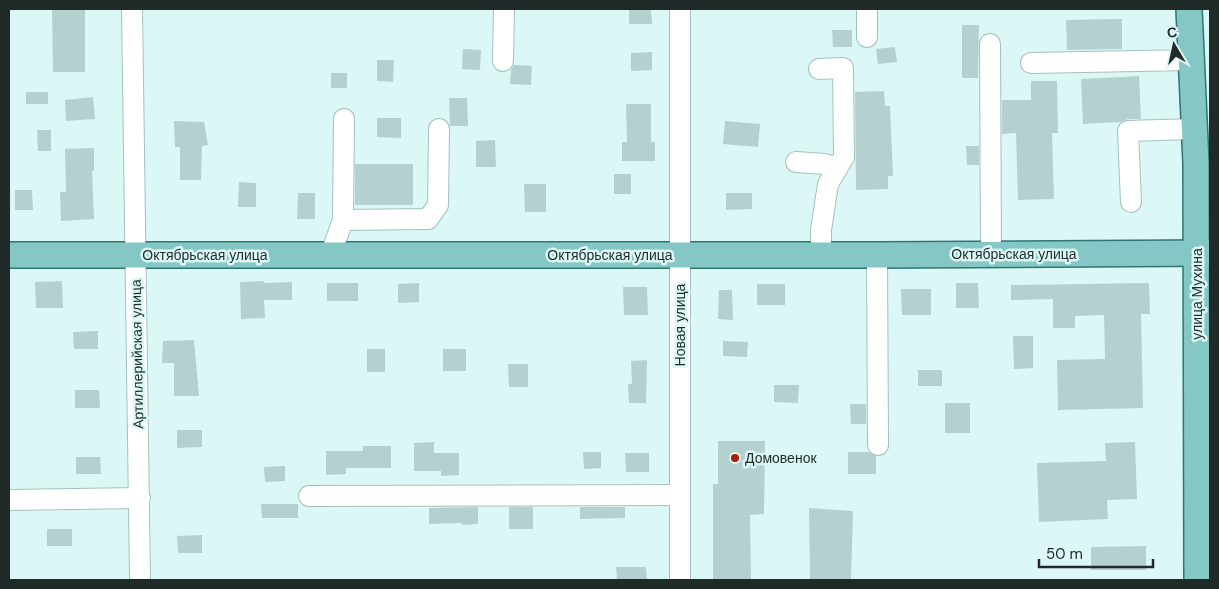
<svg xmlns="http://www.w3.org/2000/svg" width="1219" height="589" font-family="'DM Sans',sans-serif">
	<rect width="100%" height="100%" fill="#dbf8f7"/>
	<g fill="#b5d1cf">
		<path d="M52,9H85V72H53Z"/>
		<path d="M629,9H651L652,24H629Z"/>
		<path d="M1122,19V49L1067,50L1066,20Z"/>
		<path d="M962,25H979L978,78H962Z"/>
		<path d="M832,30H852V47H833Z"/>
		<path d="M895,47L897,62L878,64L876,49Z"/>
		<path d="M463,49L481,50L480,70L462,69Z"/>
		<path d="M652,52V70L631,71V53Z"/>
		<path d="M377,60H394L393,82L377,81Z"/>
		<path d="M514,65L532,66L531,85L510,84L511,70Z"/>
		<rect x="331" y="73" width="16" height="15"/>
		<path d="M1139,76L1141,119H1128L1121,122L1083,124L1081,79Z"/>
		<path d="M1031,81H1057L1058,133H1052L1054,199L1018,200L1016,133L1002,134V100H1031Z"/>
		<path d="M884,91L885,106H890L893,176H888V189L856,190L855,92Z"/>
		<rect x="26" y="92" width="22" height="12"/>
		<path d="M93,97L95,119L66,121L65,100Z"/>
		<path d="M449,98H467L468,126H450Z"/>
		<path d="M626,104H651V142H655V161H622V142H627Z"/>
		<path d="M377,118H401V138L377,137Z"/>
		<path d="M174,121L204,122L208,145L202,146L201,180H180V147H175Z"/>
		<path d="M725,121L760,124L758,147L723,144Z"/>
		<path d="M37,130H51V151H38Z"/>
		<path d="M495,140L496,167H476V141Z"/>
		<path d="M966,146H979V165H967Z"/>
		<path d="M94,148V171H92L94,219L61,221L60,192H66L65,149Z"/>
		<rect x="355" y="164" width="58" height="41"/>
		<rect x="614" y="174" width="17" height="20"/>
		<path d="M239,182L256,183V207H238Z"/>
		<path d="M524,184H546V212H525Z"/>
		<path d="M15,190H32L33,210H15Z"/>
		<path d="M298,193H315V219H297Z"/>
		<path d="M726,193H752V209L726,210Z"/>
		<path d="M62,281L63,308H36L35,282Z"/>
		<path d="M264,281V283L292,282V300H264L265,318L241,319L240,282Z"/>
		<rect x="327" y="283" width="31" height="18"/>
		<path d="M419,283V302L398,303V284Z"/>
		<path d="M956,283H978L979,308H956Z"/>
		<path d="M1149,283L1150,314H1141L1143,408L1058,410L1057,360L1105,359L1104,315L1075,316V328H1053V299L1011,300V285Z"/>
		<rect x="757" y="284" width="28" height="21"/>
		<path d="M623,287H647L648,315H624Z"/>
		<path d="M901,289H931V315H902Z"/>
		<path d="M719,290H732L733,320L718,319Z"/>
		<path d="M98,331V349H74L73,332Z"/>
		<path d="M1013,336H1033V368L1014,369Z"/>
		<path d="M194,340L199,396H174V363H162L163,341Z"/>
		<path d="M723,341L748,342L747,357L723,356Z"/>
		<rect x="367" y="349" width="18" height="23"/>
		<rect x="443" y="349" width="23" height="22"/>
		<path d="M647,360L646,403H629L628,384H632L631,361Z"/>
		<path d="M508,364H528V387H509Z"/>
		<rect x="918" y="370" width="24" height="16"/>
		<path d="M774,385H799L798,403L774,402Z"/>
		<path d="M75,390H99L100,408H75Z"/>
		<rect x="945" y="403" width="25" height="30"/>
		<path d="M850,404H866V424H851Z"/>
		<path d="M177,430H202V447L177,448Z"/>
		<path d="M718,441H765L764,514L750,515L751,580H713V484H718Z"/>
		<path d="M434,442V453H459V475L441,476V471H414V443Z"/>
		<path d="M1135,442L1137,499L1107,500L1108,519L1039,522L1037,463L1106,461L1105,443Z"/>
		<path d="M363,446H391V468H346V474L326,475V451H363Z"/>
		<path d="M583,452H601V468L584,469Z"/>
		<path d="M848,452H868L876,456V474H848Z"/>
		<path d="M625,453H649V472H626Z"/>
		<path d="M76,457H100L101,474H76Z"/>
		<path d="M285,466V481L265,482L264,467Z"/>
		<path d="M261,504H298V518H262Z"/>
		<path d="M478,507V524L462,525V523L429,524V508Z"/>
		<rect x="509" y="507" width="24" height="22"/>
		<path d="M580,507H625V518L580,519Z"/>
		<path d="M809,508L853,511L851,580H810Z"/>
		<rect x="47" y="529" width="25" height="17"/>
		<path d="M202,535V553H178L177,536Z"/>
		<path d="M1146,546V570H1091V547Z"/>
		<path d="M616,567H646L647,580H617Z"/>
	</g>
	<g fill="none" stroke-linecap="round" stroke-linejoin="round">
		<g stroke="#a4c1bf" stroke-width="22">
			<g id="minor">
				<path d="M132,9L140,580"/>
				<path d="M867,9V37"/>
				<path d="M990,44L991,254"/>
				<path d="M503,61L504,9"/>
				<path d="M1031,63L1191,60"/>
				<path d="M819,69L843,68L844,157L828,184L821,230V255"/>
				<path d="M796,162L825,164L837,169"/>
				<path d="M1131,202L1128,131L1194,129"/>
				<path d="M343,220L428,219L438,205L439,129"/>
				<path d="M877,255L878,445"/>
				<path d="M330,256L343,220L344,119"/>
				<path d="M309,496L680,495"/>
				<path d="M9,500L140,498"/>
				<path d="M680,580V9"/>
			</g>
		</g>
		<g stroke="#2d7775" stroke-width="28">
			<g id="major">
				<path d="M1189,9L1196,163L1197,580"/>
				<path d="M9,255H877L1210,253"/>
			</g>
		</g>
		<use href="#minor" stroke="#fff" stroke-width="20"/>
		<use href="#major" stroke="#85c7c5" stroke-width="25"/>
	</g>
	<circle fill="#ac1d0a" stroke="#dbf8f7" stroke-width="2" cx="735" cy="458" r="5"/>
	<g text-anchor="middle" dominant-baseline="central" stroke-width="5" stroke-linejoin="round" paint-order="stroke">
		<g font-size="14" fill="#1f2a29" stroke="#dbf8f7">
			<text x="1014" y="254">Октябрьская улица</text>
			<text x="205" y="255">Октябрьская улица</text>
			<text x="610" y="255">Октябрьская улица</text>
			<text transform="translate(1197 294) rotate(-90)">улица Мухина</text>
			<text transform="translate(680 325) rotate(-90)">Новая улица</text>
			<text transform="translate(137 354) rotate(-91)">Артиллерийская улица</text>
		</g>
		<g font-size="14" fill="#1f2a29" stroke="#dbf8f7" text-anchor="start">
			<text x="745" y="458">Домовенок</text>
		</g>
	</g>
	<rect width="1219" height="589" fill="none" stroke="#1f2a29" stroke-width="20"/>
	<g transform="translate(1174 45) rotate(351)" stroke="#dbf8f7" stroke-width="4" paint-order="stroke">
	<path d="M0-4L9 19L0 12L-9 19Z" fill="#1f2a29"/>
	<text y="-8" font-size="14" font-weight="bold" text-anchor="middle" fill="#1f2a29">С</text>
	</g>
	<path d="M1039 559v8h114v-8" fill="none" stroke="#1f2a29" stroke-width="2.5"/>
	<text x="1046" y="559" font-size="15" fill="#1f2a29" stroke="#dbf8f7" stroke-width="4" paint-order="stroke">50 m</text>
</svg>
